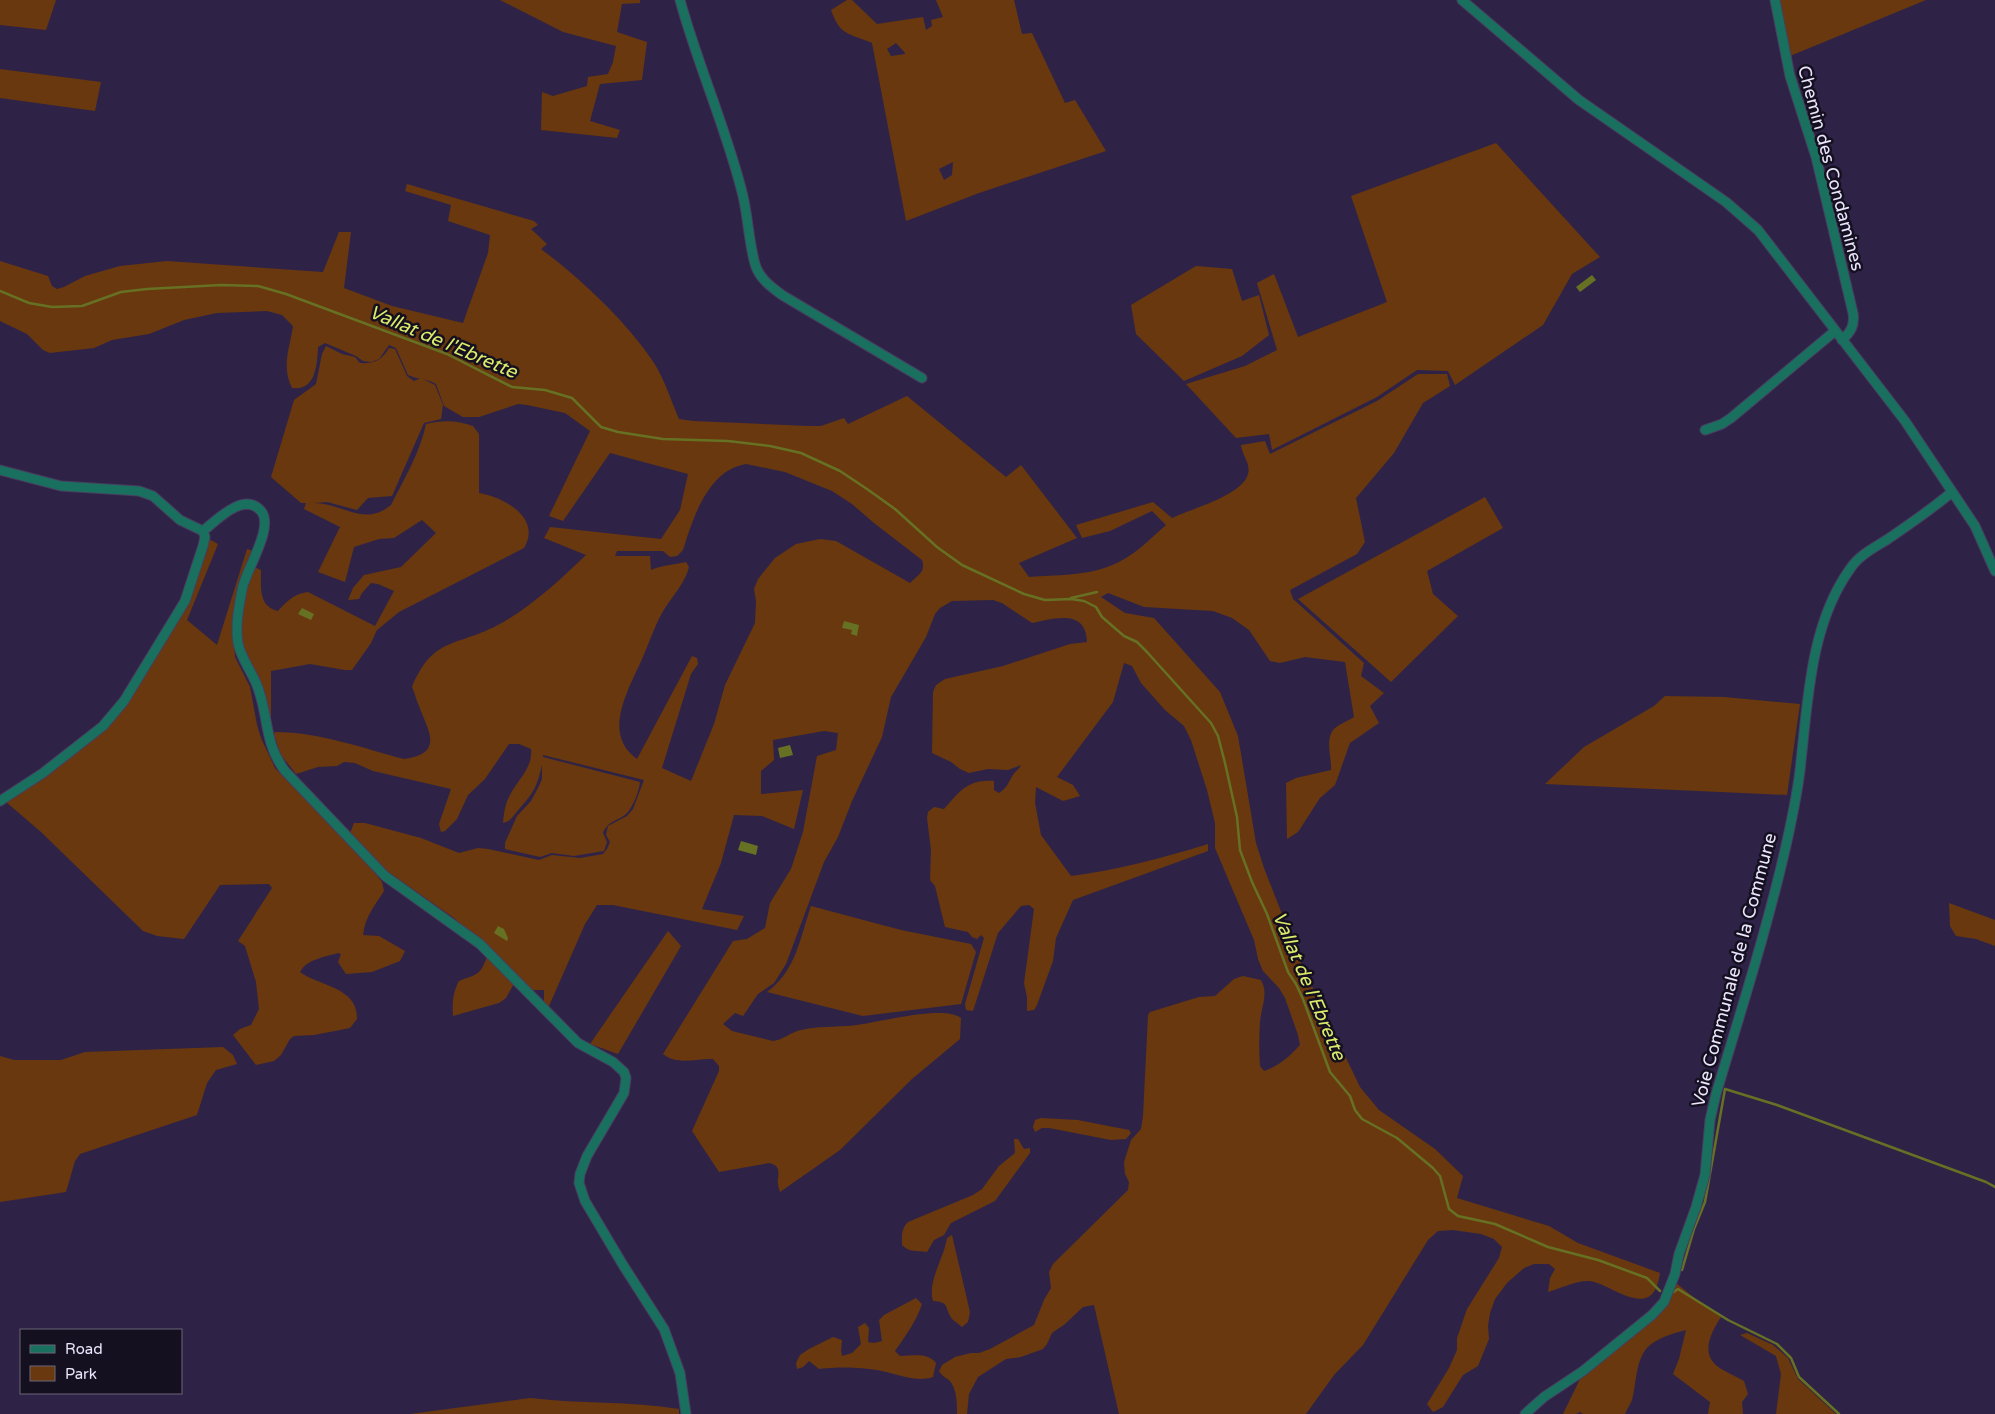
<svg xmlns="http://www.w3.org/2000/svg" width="1995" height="1414" font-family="'Varela Round',sans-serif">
	<rect width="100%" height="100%" fill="#2e2347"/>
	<g fill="#69380e" fill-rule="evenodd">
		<path d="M0,0H56L46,30L0,25Z"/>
		<path d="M500,0H640V3L622,4L617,32L647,42L642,80L600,84L590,121L620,130L617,138L541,130L542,92L553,96L587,86L588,77L608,74L613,62L616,46L563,32Z"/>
		<path d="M847,0H852L877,24L923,17L926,30L932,26L931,20L943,17L936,0H1014L1022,34L1032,33L1065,103L1075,100L1106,151L979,193L906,221L872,43C849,33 840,36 831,10ZM896,43L905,53V54L891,56L887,49ZM953,162L952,175L944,180L939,169Z"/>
		<path d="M1780,0H1926L1790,56Z"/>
		<path d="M0,69L101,82L95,111L0,98Z"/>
		<path d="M1496,143L1600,257L1572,274L1543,325L1455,385L1448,371L1417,370L1377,397L1272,450L1269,434L1236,438L1186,384L1245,366L1277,350L1257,283L1274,274L1298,337L1387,302L1351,196Z"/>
		<path d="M407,184L534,221L538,225L531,229L547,244L541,249C579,277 629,324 654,363C665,380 671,401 679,419L693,421L808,426H821L844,418L848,424L907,396L1006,477L1021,465L1077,538L1019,563L1029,577C1056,575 1085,576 1110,566C1132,558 1149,540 1166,525L1152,511L1110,531L1082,538L1076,525L1153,502L1172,518C1191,509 1243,495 1248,474C1251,464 1242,455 1241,445L1265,441L1270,454L1377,401L1418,374H1447L1450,386L1423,403L1394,453L1356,498L1365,542L1357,554L1290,590L1293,599L1364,663L1361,676L1384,693L1370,706L1379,723L1350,743L1335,785L1320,798L1298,832L1287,839L1286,783L1296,778L1331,770C1332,758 1325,741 1333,730C1337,725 1348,721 1354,717L1345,662L1305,657L1280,663L1270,661L1249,630L1232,618L1213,611L1144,607L1108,593L1101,597L1125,613L1154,618L1220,692L1238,736L1256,843L1264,868L1302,965L1347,1060L1360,1087L1379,1110L1435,1149L1463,1176L1457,1198L1549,1226L1578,1243L1660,1273C1659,1278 1658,1284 1656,1288C1644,1315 1608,1283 1590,1281C1577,1280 1561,1288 1548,1292L1550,1278L1555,1269L1549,1264H1534L1524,1268L1507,1283L1495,1299L1490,1313L1488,1326L1489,1339L1478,1366L1463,1375L1443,1407L1433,1412L1427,1404L1449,1368L1457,1350V1338L1467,1309L1499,1258L1502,1247L1494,1239L1481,1234L1453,1230L1438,1231L1428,1240L1363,1345L1334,1375L1306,1414H1119L1094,1305L1083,1307L1065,1324L1052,1333L1047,1344L1043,1349L1021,1357L1006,1359L978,1377L969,1394L967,1414H957C957,1404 957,1388 949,1380C945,1377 942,1376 939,1371L942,1365L955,1357L971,1353H979L990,1349L1034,1325L1044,1300L1051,1288L1049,1272L1053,1264L1128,1190L1129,1182L1125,1174L1124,1162L1131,1140L1141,1129L1143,1116L1148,1015L1150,1012L1199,997L1215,996L1234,979L1243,976L1261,980C1269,994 1261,1007 1260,1022C1259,1037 1259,1052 1260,1066L1264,1071C1279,1066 1289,1057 1300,1045L1298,1035L1285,998L1279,988L1263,971L1258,959L1254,940L1215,848V823L1207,790L1191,740L1184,726L1165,710L1141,683L1132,666L1124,663L1113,702L1057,777L1073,785L1080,796L1063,801L1036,787L1035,803L1041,835L1071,876C1117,870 1163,858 1208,844V851L1073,900L1056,938L1053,961L1037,1005L1034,1010L1027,1011V997L1024,983L1034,909L1029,905L1021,906L998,933L973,1011L966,1010L965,1004L984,938L981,935L977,939L972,937L968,932L945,927L935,886L930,880L931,850L927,818L928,812L934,807L944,809C960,791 968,779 994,781V790L999,793C1007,788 1008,783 1013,775C1015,771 1019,770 1021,765L1008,770L988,769L969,773L960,769L951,762L932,753L933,692L936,685L945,679L1003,666L1070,644L1087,642C1086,608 1053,619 1032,623L1002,603L993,600L952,601L940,608L935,614L926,637L891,697L882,737L852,801L838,837L824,862L786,964L774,983L758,994L743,1016L735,1013L723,1024L732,1031L773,1041C783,1040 791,1032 801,1030C822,1025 843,1028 863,1024C884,1021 944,1005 961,1018L960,1039L912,1079L840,1150L780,1192C779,1188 777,1183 778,1179C779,1170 779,1165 769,1163L719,1172L692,1131L719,1071V1066L713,1059C695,1058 678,1066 663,1054L733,941L747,939L765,928L770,903L791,869L803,832L817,756L836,750L838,733L824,731L773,740L774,760L761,771V794L803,790L794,829L762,816L734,815L721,863L702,909L744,916L737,930L613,905H597L585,924L549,1006L544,1005V990H531L517,978L506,998L499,1003L453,1016C452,1003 453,992 459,981C481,973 481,974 489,951L454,918L384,869L350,833L354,823H365L421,838L459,853L478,848L488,849L539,860L552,855L580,858L603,854L607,849L610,842L606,835L608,826L627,816L633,809L644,780L543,755V757L640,782C639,791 634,805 627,813C618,822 609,819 603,833L607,842L604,851L574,856L552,853L540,857L505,849V843L517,816L531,801L538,788L542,779V765C536,791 532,794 515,814C511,819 510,821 503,823C504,813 505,804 510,795C518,779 533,768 531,749L519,744H509L485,779L468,795L457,819L445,831L441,832L439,824L451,789L373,771L355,763L344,762L337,766L318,767L296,774L281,755L274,735L275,732C319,732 362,748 404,759C445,753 428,731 419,706C416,700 415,693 412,687C433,637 455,647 496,626C529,609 560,580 586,555L544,538L550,527L661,539L680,510L688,474L610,453L563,521L549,516L590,431L565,413L527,405L518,404L479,417H463L444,406L436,384C425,378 419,380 408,375L396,348L389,345L379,359L371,362L363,361L356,356L325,343L318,347C317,365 316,391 292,388C281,366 290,348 293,326L282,315L267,311L217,313L184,320L149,334L112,340L94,348L50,353L43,350L27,334L0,321V261L48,276L52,286L57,289L64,287L85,276L120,266L167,261L323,272L339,232H351L344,288L392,306L463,323L488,253L490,235L448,221L451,205L405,191ZM746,464L785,472L832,491L852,504L874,523L922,560C926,572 918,575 910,583L836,541L820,539L796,544L775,558L758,579L754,589L756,601L755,623L725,685L714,724L691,781L662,768L691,674L698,664L697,658L692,656L637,759C601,734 629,689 642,659C649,644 654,627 662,613C671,597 685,584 689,567L686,562C673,565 663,565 651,570L650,556H615L617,551H663L670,557L677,556L683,550C693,518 708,470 746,464Z"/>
		<path d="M1196,266L1232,269L1242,301L1259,295L1269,335L1242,356L1184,381L1136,334L1131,305Z"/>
		<path d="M326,346L342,354L355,357L360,363C374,364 382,360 389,348L395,349L407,376L414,381L421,378L435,385L443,405L441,419L424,423L392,496L368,498L357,510L327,502L314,503C345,504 364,527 391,505C404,479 420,453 426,424C442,420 457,420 473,426L479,434V493C504,497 542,518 524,548L399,612L377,630L371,643L352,670H345L310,664L271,671V721L266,720L238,633L240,606L254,567L261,570C261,586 258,607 278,611C288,600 294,594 308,592L375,626L394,591L378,584L371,583L362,593L359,599L348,600L353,588L364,575L401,567L436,533L422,520L394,538L379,539L354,547L345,582L318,572L340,527L304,509L306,503H301L271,477L294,400L316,384L322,354Z"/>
		<path d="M1485,497L1503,528L1427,571L1433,594L1458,616L1391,682L1298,599Z"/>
		<path d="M209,539L218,544L187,620L217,645L247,549L253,551L233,625L235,657L250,687L257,725L261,738L275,768L367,863L382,882L384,891C375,905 365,917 363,935L379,936L405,951L400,961L372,972L346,974L338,962L341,954L338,953C325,957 307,959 300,972C319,986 358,987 357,1019L350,1028L340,1030L314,1035L294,1036L290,1039L281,1055L274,1061L256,1065L233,1035L240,1029L251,1025L259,1009L256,982L245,946L238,941L272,888L269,884L220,885L184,939L157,936L143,931L41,832L6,802L110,721L187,603Z"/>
		<path d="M1665,696L1724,697L1800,704L1787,795L1545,784L1584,747L1654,706Z"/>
		<path d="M1949,903L1995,920V946L1976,939L1956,936L1950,926Z"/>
		<path d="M811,906L901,930L971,944L976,952L961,1004L863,1016L767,992C796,971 800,938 811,906Z"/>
		<path d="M668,931L681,946L618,1054L590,1044Z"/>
		<path d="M223,1047L233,1055L237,1064L216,1070L207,1083L197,1115L80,1154L75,1161L66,1192L0,1202V1056L14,1060H61L85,1052Z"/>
		<path d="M1041,1118L1078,1120L1129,1130L1131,1133L1126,1139L1111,1140L1049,1128H1042L1035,1132L1033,1127L1035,1120Z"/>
		<path d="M1014,1139H1018L1024,1149L1030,1148V1153L995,1201L951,1223L944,1235L934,1240L927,1252C916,1250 910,1253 902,1245C902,1236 901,1229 908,1222L973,1195L982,1189L999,1166L1015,1153Z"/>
		<path d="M952,1235L970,1312L968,1322L962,1327C959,1324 955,1322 952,1319C944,1307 950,1302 933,1301C927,1282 944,1258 947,1238Z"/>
		<path d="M1676,1283L1702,1304L1721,1317C1712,1331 1700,1352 1717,1366C1725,1372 1736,1376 1744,1381L1748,1394L1742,1402L1743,1414H1708L1710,1402L1673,1374L1679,1359L1686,1330C1674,1333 1660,1337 1650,1345C1635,1358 1637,1382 1632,1400C1630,1405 1627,1409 1625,1414H1583L1580,1412L1576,1414H1563L1580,1379L1657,1314Z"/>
		<path d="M916,1298L922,1304C916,1322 906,1335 895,1351L900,1356C913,1356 927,1352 936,1363L933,1377C913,1384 890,1370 869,1369C852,1367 836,1367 819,1369L809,1361L803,1367L797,1369L796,1363L800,1355L809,1349L833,1337L842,1340L841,1351L842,1356L852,1353L861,1344L858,1327L865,1323L869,1328L868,1342L874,1343L882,1341L879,1320L884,1315Z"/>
		<path d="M1747,1333L1773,1345L1788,1358L1798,1379L1836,1414H1776L1781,1374L1776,1356L1740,1335Z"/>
		<path d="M530,1398C579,1404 630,1401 679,1409V1414H410Z"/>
	</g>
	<g fill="#677124">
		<path d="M1592,275L1596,280L1580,292L1576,287Z"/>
		<path d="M302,608L314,614L311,620L298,614Z"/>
		<path d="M844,621L859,625L857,636L851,634L852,630L842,628Z"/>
		<path d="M790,745L793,755L780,758L778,748Z"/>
		<path d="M741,841L758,846L756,855L738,850Z"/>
		<path d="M498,926L504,929L508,938L507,941L494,933Z"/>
	</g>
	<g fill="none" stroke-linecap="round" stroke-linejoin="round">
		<g stroke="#677124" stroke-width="2.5">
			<path d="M0,291L29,303L52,307L82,306L121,292L147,289L221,285L258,286L286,294L447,354L512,387L545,390L572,398L601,427L618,432L663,439L728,441L770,446L801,453L840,471L867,489L895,509L937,547L962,565L1024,594L1045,600L1071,599L1084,601L1096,607L1102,617L1124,636L1137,642L1147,652L1211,723L1218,736L1225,763L1237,817L1240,850L1252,882L1267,914L1288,972L1296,984L1303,999L1330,1072L1350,1096L1355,1110L1362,1119L1397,1138L1433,1168L1440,1176L1449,1209L1458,1216L1495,1224L1548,1247L1598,1260L1647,1278L1660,1291"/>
			<path d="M1071,598L1097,592"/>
			<path d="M1682,1270L1694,1229L1705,1202L1725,1089L1777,1105L1986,1182L1995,1187"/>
			<path d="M1672,1293L1678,1289L1728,1320L1777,1344L1791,1358L1799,1377L1839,1414"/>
		</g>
		<g stroke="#483e60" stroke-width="11">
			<g id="minor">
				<path d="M680,0C698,66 727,130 743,196C748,218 749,242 755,264C759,278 770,286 782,295L922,378"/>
				<path d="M1462,0L1579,100L1726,202L1758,230L1905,421L1975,526L1995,571"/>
				<path d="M1775,0L1790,76L1816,157L1853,313C1855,325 1851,332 1842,340"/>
				<path d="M1705,430L1722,424L1731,418L1835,331"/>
				<path d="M0,470L61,486L139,491L153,496L180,520L203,531"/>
				<path d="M203,531C217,520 244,491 261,511C275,527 245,571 242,590C239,607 235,625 238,643C241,659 253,673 258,688C269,718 264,743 285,771L385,876L480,944L578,1043L613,1062L624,1072L626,1078L624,1093L587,1156L580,1174L579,1183L585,1201L623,1265L664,1329L680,1373L686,1414"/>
				<path d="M0,801L43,773L103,726L124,701L185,601L203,546L205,537L203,531"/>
				<path d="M1525,1414L1544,1397L1583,1371L1652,1315L1664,1302L1675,1274L1679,1254L1696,1207L1705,1175L1710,1120L1716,1094C1742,1007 1770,920 1789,832C1794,808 1799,785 1801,761C1808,698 1811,623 1850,569C1859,555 1874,548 1888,539C1910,524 1932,509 1952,492"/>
			</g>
		</g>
		<use href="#minor" stroke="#1a705e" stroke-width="9"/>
	</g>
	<g text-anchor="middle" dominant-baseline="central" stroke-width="5" stroke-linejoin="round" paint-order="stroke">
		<g font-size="18" fill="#eae5fc" stroke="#151020">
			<text transform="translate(1831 168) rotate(75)">Chemin des Condamines</text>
			<text transform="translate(1734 970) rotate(-75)">Voie Communale de la Commune</text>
		</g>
		<g font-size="19" font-style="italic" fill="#dbeb6a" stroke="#151020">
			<text transform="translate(443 342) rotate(23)">Vallat de l'Ebrette</text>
			<text transform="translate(1309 986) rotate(67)">Vallat de l'Ebrette</text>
		</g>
	</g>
	<rect x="20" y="1329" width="162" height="65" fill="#151020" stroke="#6a6578"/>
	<rect x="30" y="1345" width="25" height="8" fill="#1a705e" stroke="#6a6578"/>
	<text x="65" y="1354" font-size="15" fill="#eae5fc">Road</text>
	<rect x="30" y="1366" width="25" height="15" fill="#69380e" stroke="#6a6578"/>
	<text x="65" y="1379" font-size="15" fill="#eae5fc">Park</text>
</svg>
